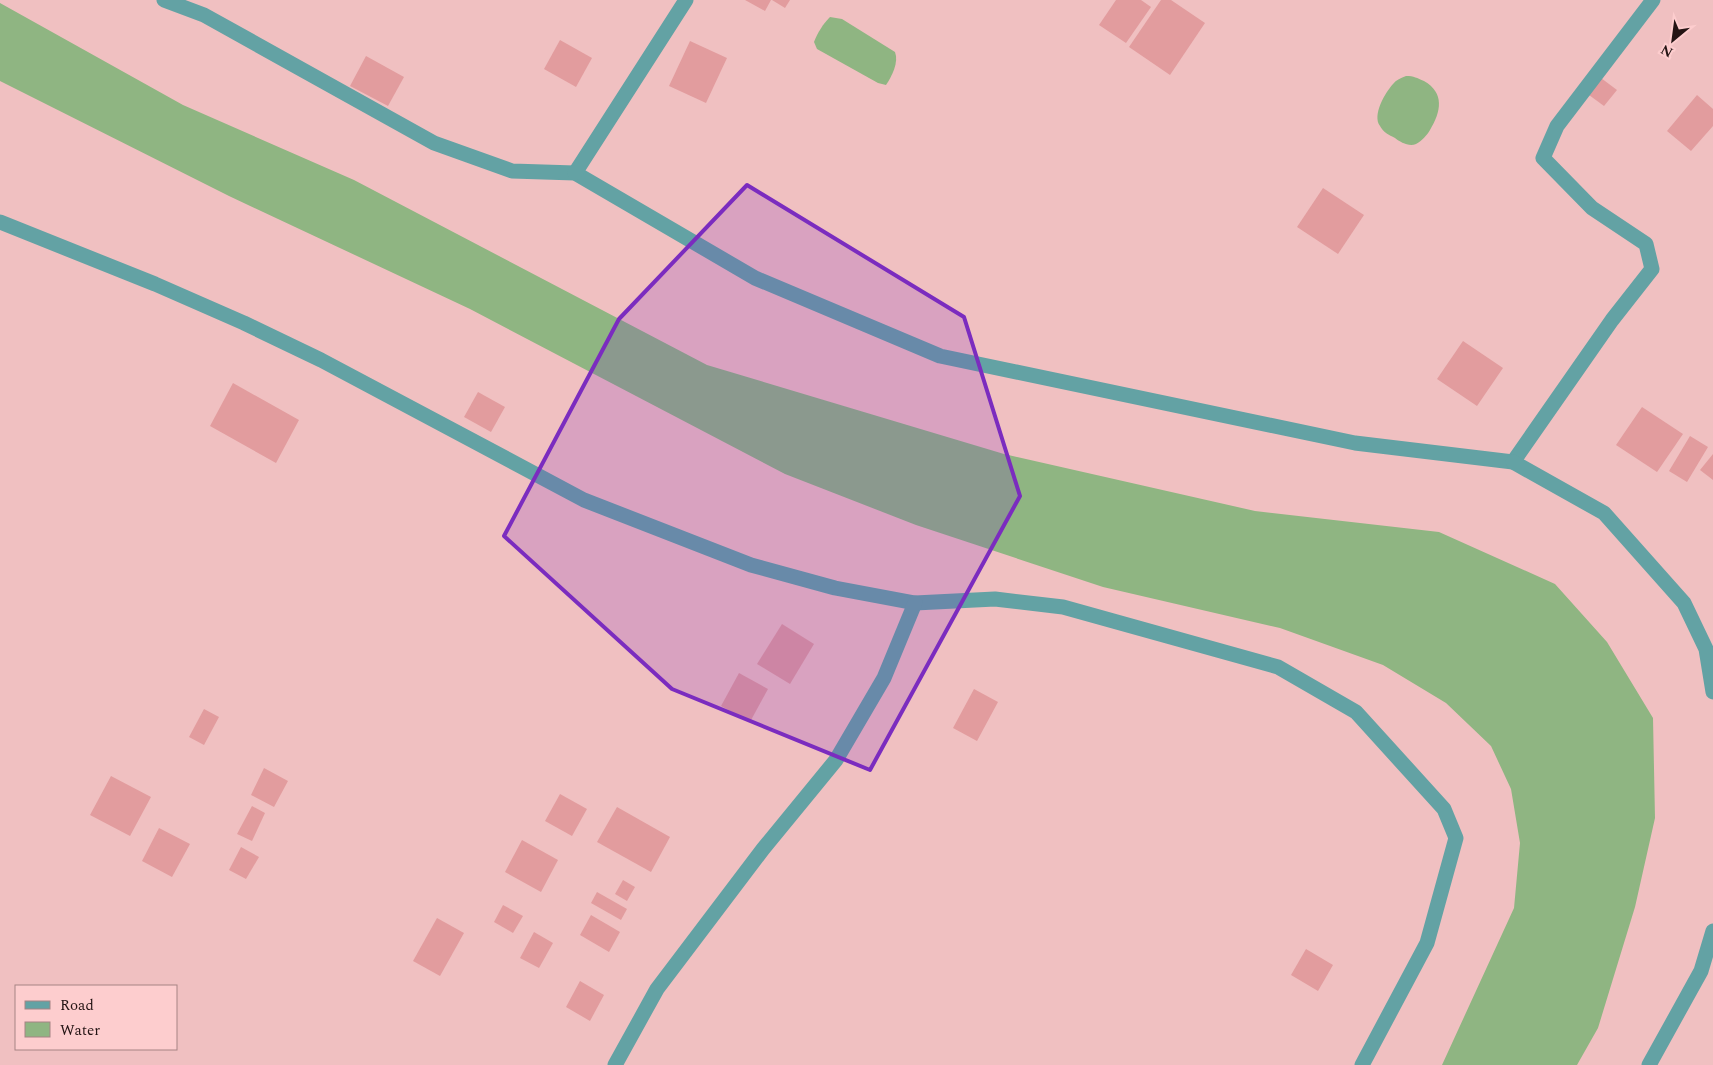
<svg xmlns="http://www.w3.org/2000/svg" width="1713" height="1065" font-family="Spectral,serif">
	<rect width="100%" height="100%" fill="#f0c0c1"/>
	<g fill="#8fb582">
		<path d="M0,3L183,105L354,180L707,365L1004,454L1255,511L1439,532L1555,584L1607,642L1653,718L1655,818L1635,907L1598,1028L1577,1065H1442L1514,908L1520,843L1511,789L1491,746L1446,703L1383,665L1280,628L1103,587L916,525L785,474L470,309L229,196L0,81Z"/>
		<path d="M830,17L842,19L895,52C899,62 892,76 886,85L878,83L817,49L814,42C818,32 823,24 830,17Z"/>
		<path d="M1406,76C1414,76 1417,78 1424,81C1445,93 1441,112 1430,130C1427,135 1422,141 1416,144C1409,147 1400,142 1395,138C1389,135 1383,132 1380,126C1372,115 1385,93 1393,84C1396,80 1401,78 1406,76Z"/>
	</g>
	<g fill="#e29c9e">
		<path d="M745,0H771L765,11Z"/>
		<path d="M772,0H790L785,8Z"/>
		<path d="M1116,0H1141L1151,7L1126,43L1099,25Z"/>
		<path d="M1161,0H1171L1205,23L1170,75L1129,47Z"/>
		<path d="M560,40L592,58L576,87L544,69Z"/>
		<path d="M690,41L727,58L706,103L669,86Z"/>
		<path d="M366,56L404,77L388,106L350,86Z"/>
		<path d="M1601,78L1617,90L1604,106L1589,95Z"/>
		<path d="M1697,95L1713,109V126L1691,151L1667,131Z"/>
		<path d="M1323,188L1364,215L1338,254L1297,227Z"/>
		<path d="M1463,341L1503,368L1477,406L1437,379Z"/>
		<path d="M233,383L299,420L276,463L210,426Z"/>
		<path d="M478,392L505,407L491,432L464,417Z"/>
		<path d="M1642,407L1683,434L1657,472L1616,445Z"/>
		<path d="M1690,436L1708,447L1687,482L1669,471Z"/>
		<path d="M1713,454V480L1700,470Z"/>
		<path d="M782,624L814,644L790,684L757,664Z"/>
		<path d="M739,673L768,689L750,722L721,706Z"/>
		<path d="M974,689L998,702L977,741L953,728Z"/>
		<path d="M204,709L219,717L204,745L189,737Z"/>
		<path d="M264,768L288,781L274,807L251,795Z"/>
		<path d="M111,776L151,797L130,836L90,815Z"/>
		<path d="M560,794L587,809L572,836L545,821Z"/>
		<path d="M252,806L265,813L252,841L237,834Z"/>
		<path d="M617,807L670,837L651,872L597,842Z"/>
		<path d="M159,828L190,844L172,877L142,861Z"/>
		<path d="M522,840L558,860L541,892L505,872Z"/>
		<path d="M241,847L259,857L246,879L229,870Z"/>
		<path d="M623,880L635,887L627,901L615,894Z"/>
		<path d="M597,892L627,909L621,920L591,903Z"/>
		<path d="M503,905L523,916L513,933L494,922Z"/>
		<path d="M591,915L620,932L609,952L580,935Z"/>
		<path d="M437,918L464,933L440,976L413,961Z"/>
		<path d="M534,932L553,943L539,968L520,958Z"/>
		<path d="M1306,949L1333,965L1318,991L1291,975Z"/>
		<path d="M580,981L604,995L590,1021L566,1007Z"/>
	</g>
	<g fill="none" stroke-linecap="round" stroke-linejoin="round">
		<g stroke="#63a2a4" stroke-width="15">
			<path d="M164,0L204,15L434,143L512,171L575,173L755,278L940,356L1355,443L1513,462L1612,320L1652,269L1646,244L1592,208L1543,158L1557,126L1653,0"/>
			<path d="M575,173L686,0"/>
			<path d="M0,222L155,284L244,323L321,360L584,500L751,565L835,588L915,603L995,599L1063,607L1278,667L1356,712L1444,809L1456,838L1427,943L1362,1065"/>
			<path d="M1513,462L1604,513L1684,603L1706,649L1713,692"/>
			<path d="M615,1065L657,989L763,849L836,760L884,678L915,603"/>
			<path d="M1649,1065L1701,971L1713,931"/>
		</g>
	</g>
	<path fill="#7b2cbf" fill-opacity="0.2" stroke="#7b2cbf" stroke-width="4" stroke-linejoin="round" d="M747,185L964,317L1020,496L870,770L672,689L504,536L619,319Z"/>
	<rect x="15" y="985" width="162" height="65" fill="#fdcdce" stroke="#a68384"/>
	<rect x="25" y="1001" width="25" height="8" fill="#63a2a4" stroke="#a68384"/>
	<text x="60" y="1010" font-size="15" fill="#241414">Road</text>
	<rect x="25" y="1022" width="25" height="15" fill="#8fb582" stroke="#a68384"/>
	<text x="60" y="1035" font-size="15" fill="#241414">Water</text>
	<g transform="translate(1673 40) rotate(209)" stroke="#fdcdce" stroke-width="4" paint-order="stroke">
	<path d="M0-4L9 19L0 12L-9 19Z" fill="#241414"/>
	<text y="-8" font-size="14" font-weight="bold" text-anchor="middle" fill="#241414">N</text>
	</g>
</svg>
